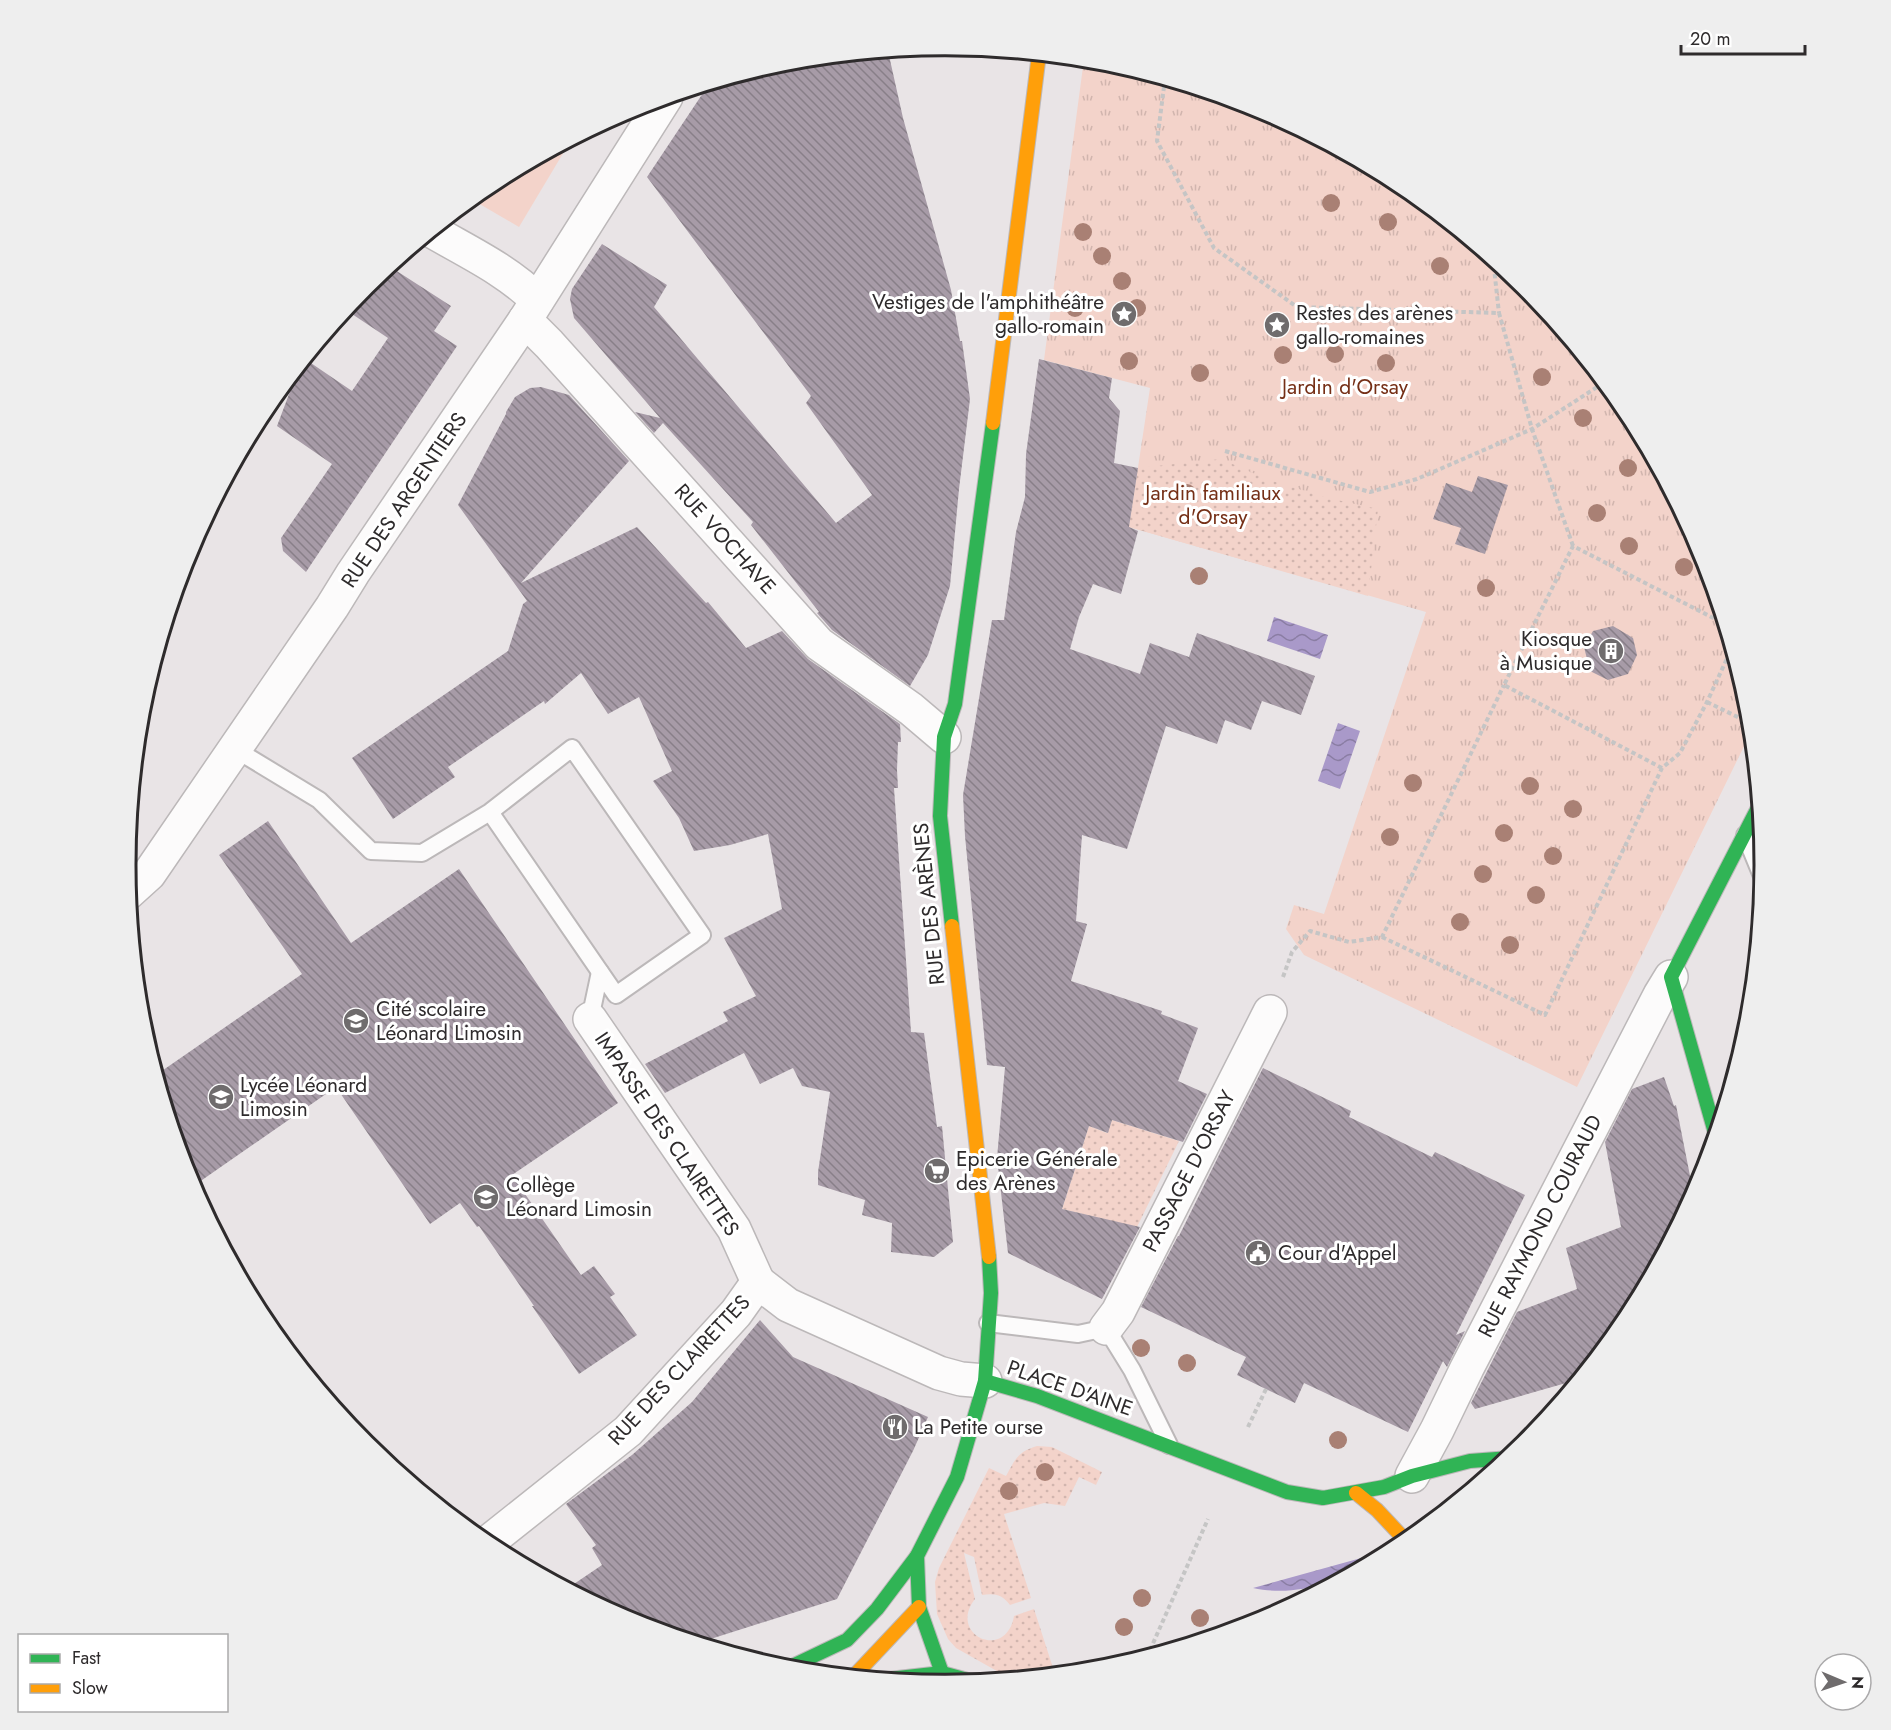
<svg xmlns="http://www.w3.org/2000/svg" width="1891" height="1730" font-family="Jost,sans-serif">
	<defs>
		<pattern id="grass-tufts" width="24" height="20" patternUnits="userSpaceOnUse" patternTransform="scale(1.5)"><rect width="24" height="20" fill="#f3d3ca"/><path d="M3 7l-1-3M5 7V3M7 7l1-3M15 17l-1-3M17 17v-4M19 17l1-3" fill="none" stroke="#d1b5ae"/></pattern>
		<pattern id="garden-dots" width="8" height="8" patternUnits="userSpaceOnUse" patternTransform="scale(1.5)"><rect width="8" height="8" fill="#f3d3ca"/><path d="M2 2h.1M6 6h.1" fill="none" stroke="#d1b5ae" stroke-width="1.8" stroke-linecap="round"/></pattern>
		<pattern id="water-waves" width="16" height="10" patternUnits="userSpaceOnUse" patternTransform="scale(1.5)"><rect width="16" height="10" fill="#a999c9"/><path d="M0 5q4-4 8 0t8 0" fill="none" stroke="#8a7da3"/></pattern>
		<pattern id="building-back-hatch" width="6" height="6" patternUnits="userSpaceOnUse" patternTransform="scale(1.5)"><rect width="6" height="6" fill="#a79ba7"/><path d="M-1 5l2 2M0 0l6 6M5-1l2 2" fill="none" stroke="#887f88"/></pattern>
	</defs>
	<rect width="100%" height="100%" fill="#e9e4e6"/>
	<path fill="url(#grass-tufts)" d="M1084,59L1106,61L1260,108L1401,183L1526,285L1627,410L1703,552L1750,705L1752,730L1577,1087L1304,955L1286,929L1294,905L1324,914L1426,612L1129,527L1150,388L1044,360Z"/>
	<g fill="url(#garden-dots)">
		<path d="M1221,459L1269,480L1328,498L1378,509L1368,596L1129,527L1138,468Z"/>
		<path d="M1112,1120L1179,1141L1137,1227L1062,1209L1089,1126L1107,1133Z"/>
		<path d="M1037,1446L1052,1447L1102,1472L1096,1485L1079,1477L1065,1506L1044,1503L1004,1514L1031,1598L1010,1605C1002,1594 994,1593 982,1595L974,1557L964,1553L975,1599C947,1635 1006,1662 1014,1616L1034,1609L1054,1671L1011,1679L956,1648L948,1639L937,1614L935,1582L939,1568L989,1468L1006,1476C1015,1460 1017,1452 1037,1446Z"/>
	</g>
	<path fill="#f3d3ca" d="M571,140L519,227L471,199L490,183Z"/>
	<g fill="url(#water-waves)">
		<path d="M1274,617L1328,635L1320,659L1267,641Z"/>
		<path d="M1338,723L1360,731L1340,789L1318,781Z"/>
		<path d="M1372,1555L1370,1563C1333,1583 1296,1597 1253,1588Z"/>
	</g>
	<g fill="url(#building-back-hatch)">
		<path d="M888,51L903,118L951,290L960,341H962L970,399L959,489L950,586L928,655L910,686L832,630L817,613L819,612L751,525L753,522L663,423L654,433L635,412L660,418L574,318L570,299L572,289L602,244L667,285L654,307L836,523L872,495L806,403L811,396L647,177L709,84L786,61Z"/>
		<path d="M389,266L451,306L434,331L457,346L306,572L283,551L281,538L332,464L277,426L300,365L305,359L352,391L388,338L346,310L366,285Z"/>
		<path d="M1039,359L1112,378L1109,398L1120,411L1114,463L1138,468L1129,527L1138,531L1121,594L1093,584L1079,617L1070,649L1140,674L1150,643L1189,657L1197,633L1315,676L1301,715L1262,701L1251,730L1225,720L1217,744L1166,726L1127,849L1082,835L1076,921L1087,924L1071,981L1162,1011L1161,1014L1198,1028L1178,1081L1207,1094L1183,1142L1112,1120L1108,1133L1089,1126L1062,1209L1140,1227L1102,1299L1008,1253L997,1158L1005,1067L987,1065L965,836L963,795L992,620H1004L1016,532L1025,497L1026,454Z"/>
		<path d="M541,387L569,395L629,461L521,583L637,527L706,603L708,602L746,648L782,631L808,659L900,724L901,742H898L897,770L898,788H894L911,1032L924,1033L937,1127L942,1126L953,1242L934,1257L891,1252L892,1223L862,1215L865,1200L818,1185V1172L830,1092L802,1086L793,1068L760,1084L744,1053L665,1093L645,1064L728,1021L723,1012L756,996L724,938L782,909L768,834L730,845L694,851L679,818L653,781L672,771L639,697L608,714L581,673L545,704L544,701L448,767L455,777L393,819L352,758L508,651L523,604L527,601L458,505L506,414V412L515,397L530,388Z"/>
		<path d="M1478,476L1508,485L1485,554L1455,544L1461,528L1433,519L1446,483L1472,492Z"/>
		<path d="M1613,626L1633,638L1637,655L1628,674L1608,680L1590,671L1584,647L1593,631Z"/>
		<path d="M268,821L351,943L459,869L618,1103L512,1175L581,1275L594,1266L615,1294L610,1297L637,1335L579,1374L532,1306H534L479,1226L477,1227L460,1203L430,1224L336,1087L192,1187L188,1178L156,1075L302,974L219,855Z"/>
		<path d="M1263,1068L1351,1111L1349,1117L1432,1157L1435,1152L1525,1195L1456,1335L1465,1331L1447,1367L1443,1361L1408,1432L1304,1383L1295,1403L1237,1375L1246,1357L1141,1307L1178,1236H1179L1220,1153Z"/>
		<path d="M1664,1077L1674,1106L1676,1105L1694,1196L1627,1321L1580,1379L1475,1409L1471,1403L1517,1312L1577,1289L1566,1248L1621,1227L1605,1142L1632,1089Z"/>
		<path d="M760,1320L793,1357L928,1417L913,1451L837,1599L698,1643L631,1622L568,1588L602,1565L592,1548L596,1545L566,1504L632,1455L692,1402Z"/>
	</g>
	<g fill="none" stroke-linecap="round" stroke-linejoin="round">
		<g stroke="#bcb8b9" stroke-width="20">
			<g id="lane">
				<path d="M235,749L319,800L371,851L422,853L490,812L572,748L702,935L616,995L490,812"/>
				<path d="M1745,835L1764,881"/>
				<path d="M590,1019L600,972"/>
				<path d="M988,1323L1078,1334L1106,1328L1132,1370L1169,1445"/>
			</g>
		</g>
		<g stroke="#bcb8b9" stroke-width="36">
			<g id="street">
				<path d="M432,231C468,252 507,270 537,300"/>
				<path d="M525,320L549,344L819,644L911,709L944,737"/>
				<path d="M128,893L149,874L332,607L353,573L525,320L666,97"/>
				<path d="M590,1019L734,1229L758,1282"/>
				<path d="M1106,1328L1118,1312L1270,1012"/>
				<path d="M1412,1476L1437,1430L1467,1368L1660,995L1671,977"/>
				<path d="M486,1544L628,1431L736,1313L758,1282L788,1305L939,1373L961,1379L985,1381"/>
			</g>
		</g>
		<g stroke="#bcb8b9" stroke-width="16">
			<g id="fast">
				<path d="M952,926L940,816L944,737L955,704L993,423"/>
				<path d="M1716,1136L1671,977L1760,804"/>
				<path d="M985,1381L1037,1396L1287,1492L1323,1498L1384,1487L1412,1476L1470,1461L1510,1458"/>
				<path d="M917,1556L919,1607L942,1673"/>
				<path d="M786,1669L847,1640L877,1609L917,1556L957,1477L985,1381L991,1293L989,1257"/>
				<path d="M889,1679L942,1673L975,1682"/>
			</g>
		</g>
		<g stroke="#bcb8b9" stroke-width="16">
			<g id="slow">
				<path d="M993,423L1039,54"/>
				<path d="M952,926L989,1257"/>
				<path d="M1356,1493L1377,1510L1407,1542"/>
				<path d="M854,1676L919,1607"/>
			</g>
		</g>
		<g stroke="#c5c5c5" stroke-width="4" stroke-dasharray="4.5 3" stroke-linecap="butt">
			<path d="M1165,79L1157,141L1214,248L1297,307L1499,313L1532,429L1573,546"/>
			<path d="M1493,259L1499,313"/>
			<path d="M1225,451L1370,492L1417,479L1532,429L1605,382"/>
			<path d="M1707,702L1752,724"/>
			<path d="M1662,768L1504,685L1573,546L1725,624"/>
			<path d="M1382,937L1545,1015L1662,768L1680,753L1707,702L1730,652L1731,643"/>
			<path d="M1283,977L1292,952L1310,931L1349,942L1382,937L1504,685"/>
			<path d="M1248,1427L1266,1389"/>
			<path d="M1147,1657L1208,1519"/>
		</g>
		<use href="#lane" stroke="#fcfbfb" stroke-width="16"/>
		<use href="#street" stroke="#fcfbfb" stroke-width="33"/>
		<use href="#fast" stroke="#30b455" stroke-width="14"/>
		<use href="#slow" stroke="#ff9f0a" stroke-width="14"/>
	</g>
	<g fill="#a98074">
		<circle cx="1331" cy="203" r="9"/>
		<circle cx="1388" cy="222" r="9"/>
		<circle cx="1083" cy="232" r="9"/>
		<circle cx="1102" cy="256" r="9"/>
		<circle cx="1440" cy="266" r="9"/>
		<circle cx="1122" cy="281" r="9"/>
		<circle cx="1075" cy="308" r="9"/>
		<circle cx="1137" cy="308" r="9"/>
		<circle cx="1335" cy="354" r="9"/>
		<circle cx="1283" cy="355" r="9"/>
		<circle cx="1129" cy="361" r="9"/>
		<circle cx="1386" cy="363" r="9"/>
		<circle cx="1200" cy="373" r="9"/>
		<circle cx="1542" cy="377" r="9"/>
		<circle cx="1583" cy="418" r="9"/>
		<circle cx="1628" cy="468" r="9"/>
		<circle cx="1187" cy="493" r="9"/>
		<circle cx="1597" cy="513" r="9"/>
		<circle cx="1629" cy="546" r="9"/>
		<circle cx="1684" cy="567" r="9"/>
		<circle cx="1199" cy="576" r="9"/>
		<circle cx="1486" cy="588" r="9"/>
		<circle cx="1413" cy="783" r="9"/>
		<circle cx="1530" cy="786" r="9"/>
		<circle cx="1573" cy="809" r="9"/>
		<circle cx="1504" cy="833" r="9"/>
		<circle cx="1390" cy="837" r="9"/>
		<circle cx="1553" cy="856" r="9"/>
		<circle cx="1483" cy="874" r="9"/>
		<circle cx="1536" cy="895" r="9"/>
		<circle cx="1460" cy="922" r="9"/>
		<circle cx="1510" cy="945" r="9"/>
		<circle cx="1141" cy="1348" r="9"/>
		<circle cx="1187" cy="1363" r="9"/>
		<circle cx="1338" cy="1440" r="9"/>
		<circle cx="1045" cy="1472" r="9"/>
		<circle cx="1009" cy="1491" r="9"/>
		<circle cx="1142" cy="1598" r="9"/>
		<circle cx="1200" cy="1618" r="9"/>
		<circle cx="1124" cy="1627" r="9"/>
	</g>
	<defs>
		<g id="sight-disc" transform="scale(1.35)"><circle r="9.5" fill="#6f6c6d" stroke="#fff"/><path d="M0-6L1.8-2.2L6-1.7L2.9 1.2L3.7 5.4L0 3.3L-3.7 5.4L-2.9 1.2L-6-1.7L-1.8-2.2Z" fill="#fff"/></g>
		<g id="building-disc" transform="scale(1.35)"><circle r="9.5" fill="#6f6c6d" stroke="#fff"/><path d="M-4-6H4V6H1V3H-1V6H-4ZM-2.5-4.3h1.7v1.8h-1.7ZM.8-4.3h1.7v1.8H.8ZM-2.5-1h1.7V.8h-1.7ZM.8-1h1.7V.8H.8Z" fill="#fff"/></g>
		<g id="school-disc" transform="scale(1.35)"><circle r="9.5" fill="#6f6c6d" stroke="#fff"/><path d="M0-5L7-2L0 1L-7-2ZM-4 1L0 2.5L4 1V4Q0 6-4 4Z" fill="#fff"/></g>
		<g id="supermarket-disc" transform="scale(1.35)"><circle r="9.5" fill="#6f6c6d" stroke="#fff"/><path d="M-6-5.5h2.5l.6 2H6L4.5 2H-2.5L-4.4-4H-6ZM-1.5 3.2a1.3 1.3 0 1 0 .1 0ZM3 3.2a1.3 1.3 0 1 0 .1 0Z" fill="#fff"/></g>
		<g id="civic-disc" transform="scale(1.35)"><circle r="9.5" fill="#6f6c6d" stroke="#fff"/><path d="M-.6-6.5H3V-4.5H.6V-3L4-1V1h2V6H-6V1h2V-1L-.6-3ZM-1.2 2.5V6h2.4V2.5Z" fill="#fff"/></g>
		<g id="restaurant-disc" transform="scale(1.35)"><circle r="9.5" fill="#6f6c6d" stroke="#fff"/><path d="M-5-6h1v4h1v-4h1v4h1v-4h1v5L-1.5 .5V6h-2V.5L-5-1ZM5-6V6H3V1.5H1.5Q1.5-4 5-6Z" fill="#fff"/></g>
	</defs>
	<g fill-rule="evenodd">
		<use href="#sight-disc" x="1124" y="314"/>
		<use href="#sight-disc" x="1277" y="325"/>
		<use href="#building-disc" x="1611" y="651"/>
		<use href="#school-disc" x="356" y="1021"/>
		<use href="#school-disc" x="221" y="1097"/>
		<use href="#supermarket-disc" x="937" y="1171"/>
		<use href="#school-disc" x="486" y="1197"/>
		<use href="#civic-disc" x="1258" y="1253"/>
		<use href="#restaurant-disc" x="895" y="1427"/>
	</g>
	<g text-anchor="middle" dominant-baseline="central" stroke-width="6" stroke-linejoin="round" paint-order="stroke">
		<g font-size="21" fill="#2e2b2c" stroke="#fff" text-anchor="start">
			<text x="1104" y="302" text-anchor="end">Vestiges de l'amphithéâtre<tspan x="1104" dy="24">gallo-romain</tspan></text>
			<text x="1296" y="313">Restes des arènes<tspan x="1296" dy="24">gallo-romaines</tspan></text>
			<text x="1592" y="639" text-anchor="end">Kiosque<tspan x="1592" dy="24">à Musique</tspan></text>
			<text x="376" y="1009">Cité scolaire<tspan x="376" dy="24">Léonard Limosin</tspan></text>
			<text x="240" y="1085">Lycée Léonard<tspan x="240" dy="24">Limosin</tspan></text>
			<text x="956" y="1159">Epicerie Générale<tspan x="956" dy="24">des Arènes</tspan></text>
			<text x="506" y="1185">Collège<tspan x="506" dy="24">Léonard Limosin</tspan></text>
			<text x="1278" y="1253">Cour d'Appel</text>
			<text x="914" y="1427">La Petite ourse</text>
		</g>
		<g font-size="21" fill="#752f16" stroke="#fff">
			<text x="1345" y="387">Jardin d'Orsay</text>
			<text x="1213" y="493">Jardin familiaux<tspan x="1213" dy="24">d'Orsay</tspan></text>
		</g>
		<g font-size="21" fill="#2e2b2c" stroke="#fff">
			<text transform="translate(404 500) rotate(-56)">RUE DES ARGENTIERS</text>
			<text transform="translate(725 539) rotate(48)">RUE VOCHAVE</text>
			<text transform="translate(929 904) rotate(-96)">RUE DES ARÈNES</text>
			<text transform="translate(667 1134) rotate(56)">IMPASSE DES CLAIRETTES</text>
			<text transform="translate(1189 1171) rotate(-63)">PASSAGE D'ORSAY</text>
			<text transform="translate(1540 1226) rotate(-63)">RUE RAYMOND COURAUD</text>
			<text transform="translate(679 1370) rotate(-47)">RUE DES CLAIRETTES</text>
			<text transform="translate(1070 1388) rotate(19)">PLACE D'AINE</text>
		</g>
	</g>
	<path d="M0 0H1891V1730H0ZM136 865a809 809 0 1 1 1618 0a809 809 0 1 1-1618 0Z" fill="#eee" fill-rule="evenodd"/>
	<path fill="none" stroke="#2e2b2c" stroke-width="3" d="M136 865a809 809 0 1 1 1618 0a809 809 0 1 1-1618 0Z"/>
	<rect x="18" y="1634" width="210" height="78" fill="#ffffff" stroke="#abaaab" stroke-width="1.5"/>
	<rect x="30" y="1654" width="30" height="9" fill="#30b455" stroke="#abaaab" stroke-width="1.5"/>
	<text x="72" y="1664" font-size="18" fill="#2e2b2c">Fast</text>
	<rect x="30" y="1684" width="30" height="9" fill="#ff9f0a" stroke="#abaaab" stroke-width="1.5"/>
	<text x="72" y="1694" font-size="18" fill="#2e2b2c">Slow</text>
	<g transform="translate(1843 1682) rotate(92)"><circle r="28" fill="#ffffff" stroke="#abaaab" stroke-width="1.5"/>
	<path d="M0-4.5L10 22L0 15L-10 22Z" fill="#6f6c6d"/>
	<text y="-9" font-size="16" font-weight="bold" text-anchor="middle" fill="#2e2b2c">N</text>
	</g>
	<path d="M1681 45v9h124v-9" fill="none" stroke="#2e2b2c" stroke-width="3"/>
	<text x="1690" y="45" font-size="18" fill="#2e2b2c" stroke="#ffffff" stroke-width="4.5" paint-order="stroke">20 m</text>
</svg>
